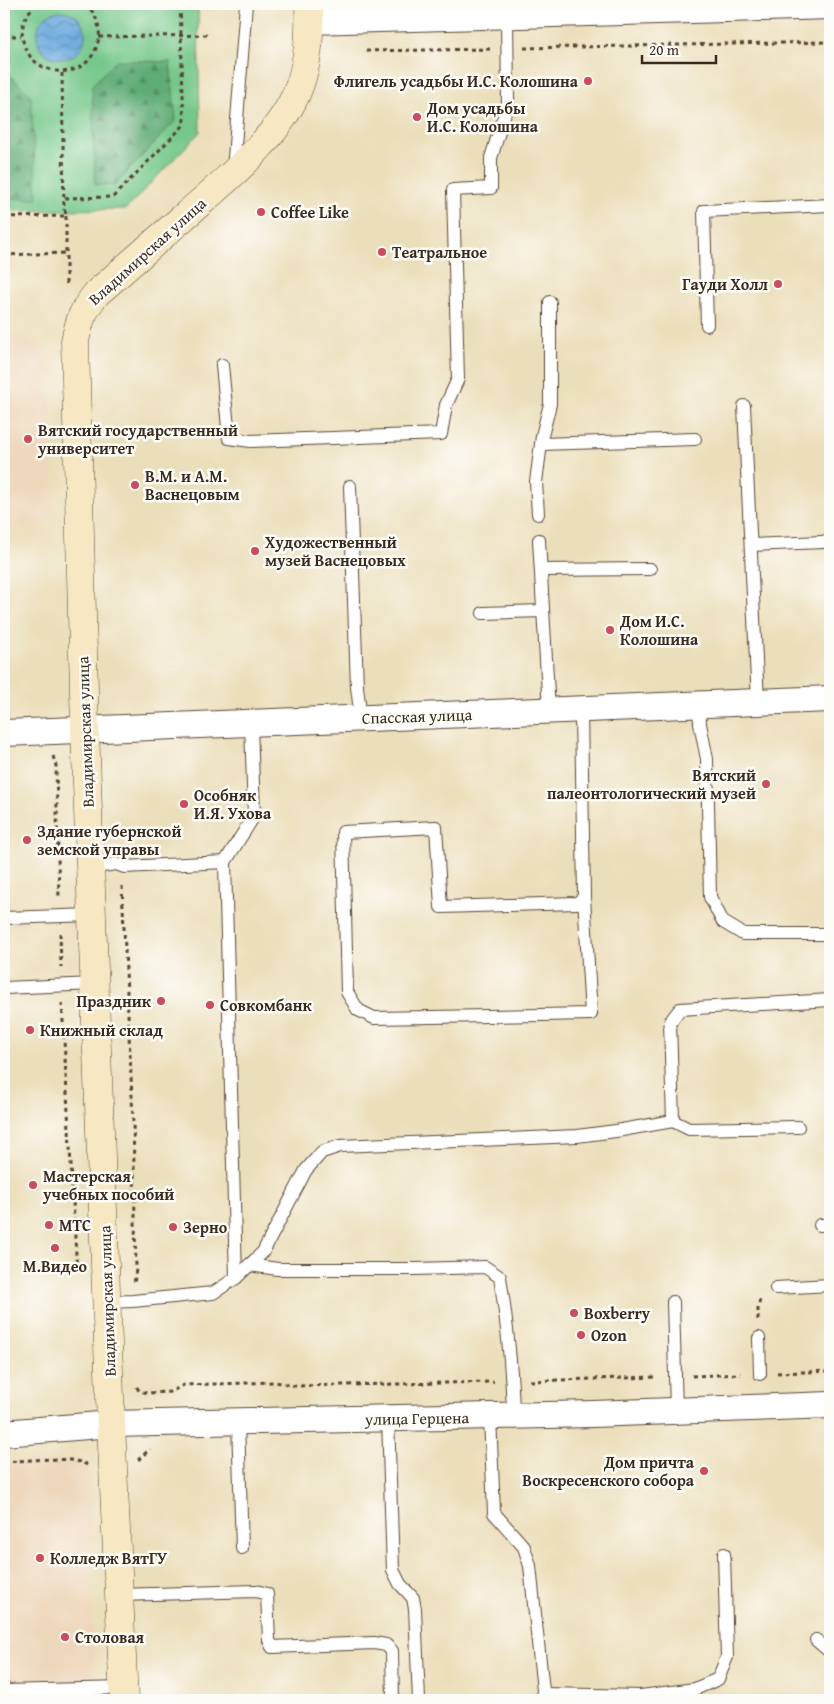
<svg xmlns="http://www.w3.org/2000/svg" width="834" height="1704" font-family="'Gentium Book Plus',serif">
	<defs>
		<pattern id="forest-firs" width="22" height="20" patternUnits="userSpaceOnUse" patternTransform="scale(1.25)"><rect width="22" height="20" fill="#5fac76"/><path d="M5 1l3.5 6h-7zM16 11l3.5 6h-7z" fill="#508c60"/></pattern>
		<pattern id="water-waves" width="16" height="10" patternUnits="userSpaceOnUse" patternTransform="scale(1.25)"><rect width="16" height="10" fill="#6caade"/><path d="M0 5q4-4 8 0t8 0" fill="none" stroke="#5a8bb3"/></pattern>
	</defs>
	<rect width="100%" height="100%" fill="#fdfcf7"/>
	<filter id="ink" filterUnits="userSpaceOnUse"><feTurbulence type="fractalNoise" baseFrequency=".02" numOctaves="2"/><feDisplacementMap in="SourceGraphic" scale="10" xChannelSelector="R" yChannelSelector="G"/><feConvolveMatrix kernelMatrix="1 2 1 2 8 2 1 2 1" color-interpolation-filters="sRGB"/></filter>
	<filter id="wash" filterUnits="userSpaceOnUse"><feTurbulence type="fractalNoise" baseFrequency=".0096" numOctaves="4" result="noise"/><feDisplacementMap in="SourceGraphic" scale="20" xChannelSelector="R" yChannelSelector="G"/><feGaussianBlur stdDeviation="1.12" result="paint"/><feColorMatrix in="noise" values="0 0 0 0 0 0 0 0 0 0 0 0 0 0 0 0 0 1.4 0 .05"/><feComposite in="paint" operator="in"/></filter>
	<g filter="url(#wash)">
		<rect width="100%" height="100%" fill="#ebdeba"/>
		<g fill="#eed7bb">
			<path d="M4,335L22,337L32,342L41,351L49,368L53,501L49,515L44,524L35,527L4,528Z"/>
			<path d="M71,1460L85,1463L89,1467L95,1689H82L83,1700H4V1462Z"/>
		</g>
		<path fill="#74c78a" stroke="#587854" d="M4,4H198L200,132L126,209L4,211Z"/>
		<g fill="url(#forest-firs)" stroke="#4d6b4a">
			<path d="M117,60L170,62L176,120L114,186L95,184L92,85Z"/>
			<path d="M4,69L31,96L37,199L4,198Z"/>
		</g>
		<circle fill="url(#water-waves)" stroke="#546a7e" cx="61" cy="35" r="24"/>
	</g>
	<g filter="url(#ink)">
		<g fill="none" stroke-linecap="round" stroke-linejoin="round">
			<g stroke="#554535" stroke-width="14">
				<g id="lane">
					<path d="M233,171L246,4"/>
					<path d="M707,325L704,211L830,205"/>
					<path d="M222,365L229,438L251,441L441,434L446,405L458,379L453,190L491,188V158L508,103L507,15"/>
					<path d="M744,406L758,702"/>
					<path d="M541,444L695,439"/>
					<path d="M350,486L357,687L361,719"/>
					<path d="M538,514L536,482L542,436L550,404V302"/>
					<path d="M539,540L549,711"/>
					<path d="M751,545L823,542"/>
					<path d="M541,570L650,569"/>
					<path d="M483,613L543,611"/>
					<path d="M699,705L700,724L707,759L710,897L723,922L743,934H830"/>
					<path d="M581,710L584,897L577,903L441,907L436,827L343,832L347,992L358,1010L374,1018L591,1014L584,897"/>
					<path d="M225,862L254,816L251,723"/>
					<path d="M90,868L116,864L124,867L225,862L236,1278L213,1293L133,1301L107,1302"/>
					<path d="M4,918L92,915"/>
					<path d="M4,988L94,984"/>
					<path d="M798,1127L689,1129L673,1121L670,1022L680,1009L830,1000"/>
					<path d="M820,1225H830"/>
					<path d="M249,1265L278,1269H415L485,1267L500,1277C507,1323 512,1369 513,1415"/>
					<path d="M236,1278L263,1252L306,1170L322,1152L340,1146L577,1136L616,1131L673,1121"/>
					<path d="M776,1288L830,1285"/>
					<path d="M673,1302L676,1411"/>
					<path d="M759,1338L760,1374"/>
					<path d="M490,1416L494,1513L524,1547L530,1566L544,1700"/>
					<path d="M388,1419L393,1570L400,1584L413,1598L415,1609L419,1700"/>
					<path d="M238,1422L242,1548"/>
					<path d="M119,1595L256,1591L267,1594L269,1640L272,1647L374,1643L386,1645L392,1651L393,1700"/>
					<path d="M816,1640L830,1652"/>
					<path d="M4,1691L123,1688"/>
					<path d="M544,1694L641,1696L695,1689L718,1679L727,1657L724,1554"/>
				</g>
			</g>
			<g stroke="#554535" stroke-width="28">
				<g id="street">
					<path d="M310,21L830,6"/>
					<path d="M4,733L830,699"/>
					<path d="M4,1433L111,1424L593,1414L830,1405"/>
				</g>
			</g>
			<g stroke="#554535" stroke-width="29">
				<path id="secondary" d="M124,1700L111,1424L85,730L75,341C80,319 82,311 97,293C127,267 156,241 186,215C225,181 281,136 299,87C309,60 310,32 309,4"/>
			</g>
			<g stroke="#554535" stroke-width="3" stroke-dasharray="4 4" stroke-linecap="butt">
				<path d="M37,4C31,8 24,18 23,26C15,74 86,91 98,42C102,28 96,14 86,4"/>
				<path d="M4,36H21"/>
				<path d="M99,37L209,35"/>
				<path d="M524,48L830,42"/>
				<path d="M366,51L490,49"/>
				<path d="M62,73L64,210"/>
				<path d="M65,198L113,197L184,125L180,4"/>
				<path d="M66,216V286"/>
				<path d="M4,217L66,216L65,209"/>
				<path d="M4,255L66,253"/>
				<path d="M53,756L56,766L59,899"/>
				<path d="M122,886L133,1119L136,1269L134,1284"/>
				<path d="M60,933L61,967"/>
				<path d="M62,1003L77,1274"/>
				<path d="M758,1320V1308L760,1299"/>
				<path d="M777,1373L830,1371"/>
				<path d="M692,1376L741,1374"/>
				<path d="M530,1381L656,1377"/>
				<path d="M137,1387L139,1391L147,1393L170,1392L184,1385L276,1382L295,1386L494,1382"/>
				<path d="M138,1460L150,1449"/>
				<path d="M4,1462C22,1461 74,1455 87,1465"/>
			</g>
			<use href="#lane" stroke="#fff" stroke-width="12"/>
			<use href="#street" stroke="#fff" stroke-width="26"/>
			<use href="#secondary" stroke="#f7e8c3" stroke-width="28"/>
		</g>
	</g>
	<g fill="#d1495b" stroke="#fdfcf7" stroke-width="2">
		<circle cx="588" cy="81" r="5"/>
		<circle cx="417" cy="117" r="5"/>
		<circle cx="261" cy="212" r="5"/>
		<circle cx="382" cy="252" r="5"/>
		<circle cx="778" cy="284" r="5"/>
		<circle cx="28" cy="439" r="5"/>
		<circle cx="135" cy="485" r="5"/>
		<circle cx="255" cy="551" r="5"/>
		<circle cx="610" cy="630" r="5"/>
		<circle cx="766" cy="784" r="5"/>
		<circle cx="184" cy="804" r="5"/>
		<circle cx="27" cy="840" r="5"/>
		<circle cx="161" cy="1001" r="5"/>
		<circle cx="210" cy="1005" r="5"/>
		<circle cx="30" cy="1030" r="5"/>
		<circle cx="33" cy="1185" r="5"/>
		<circle cx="49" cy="1225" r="5"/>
		<circle cx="173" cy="1227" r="5"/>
		<circle cx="55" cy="1248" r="5"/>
		<circle cx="574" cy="1313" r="5"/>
		<circle cx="581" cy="1335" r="5"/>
		<circle cx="704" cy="1471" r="5"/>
		<circle cx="40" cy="1558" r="5"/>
		<circle cx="65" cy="1637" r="5"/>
	</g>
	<g text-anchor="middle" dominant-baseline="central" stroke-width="5" stroke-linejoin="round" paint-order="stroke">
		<g font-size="16" font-weight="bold" fill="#3b2a1e" stroke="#fdfcf7" text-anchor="start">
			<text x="578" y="81" text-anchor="end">Флигель усадьбы И.С. Колошина</text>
			<text x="427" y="108">Дом усадьбы<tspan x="427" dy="18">И.С. Колошина</tspan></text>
			<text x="271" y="212">Coffee Like</text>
			<text x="392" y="252">Театральное</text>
			<text x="768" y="284" text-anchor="end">Гауди Холл</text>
			<text x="38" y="430">Вятский государственный<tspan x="38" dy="18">университет</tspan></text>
			<text x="145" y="476">В.М. и А.М.<tspan x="145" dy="18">Васнецовым</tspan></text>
			<text x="265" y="542">Художественный<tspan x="265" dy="18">музей Васнецовых</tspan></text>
			<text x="620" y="621">Дом И.С.<tspan x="620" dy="18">Колошина</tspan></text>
			<text x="756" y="775" text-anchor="end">Вятский<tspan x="756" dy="18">палеонтологический музей</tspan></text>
			<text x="194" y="795">Особняк<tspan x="194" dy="18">И.Я. Ухова</tspan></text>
			<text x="37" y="831">Здание губернской<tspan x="37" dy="18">земской управы</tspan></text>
			<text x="151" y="1001" text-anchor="end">Праздник</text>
			<text x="220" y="1005">Совкомбанк</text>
			<text x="40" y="1030">Книжный склад</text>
			<text x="43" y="1176">Мастерская<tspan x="43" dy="18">учебных пособий</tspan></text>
			<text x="59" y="1225">МТС</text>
			<text x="183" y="1227">Зерно</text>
			<text x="55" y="1266" text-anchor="middle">М.Видео</text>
			<text x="584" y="1313">Boxberry</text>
			<text x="591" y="1335">Ozon</text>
			<text x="694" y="1462" text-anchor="end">Дом причта<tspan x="694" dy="18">Воскресенского собора</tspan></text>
			<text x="50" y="1558">Колледж ВятГУ</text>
			<text x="75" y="1637">Столовая</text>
		</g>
		<g font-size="16" fill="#3b2a1e" stroke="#fdfcf7">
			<text transform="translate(147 251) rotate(-42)">Владимирская улица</text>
			<text transform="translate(417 716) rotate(-2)">Спасская улица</text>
			<text transform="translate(85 732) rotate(-92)">Владимирская улица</text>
			<text transform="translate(107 1301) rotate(-92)">Владимирская улица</text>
			<text transform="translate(417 1418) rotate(-1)">улица Герцена</text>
		</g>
	</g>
	<rect width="834" height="1704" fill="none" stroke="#fdfcf7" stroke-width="20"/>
	<path d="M642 55v8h74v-8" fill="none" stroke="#3b2a1e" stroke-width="2.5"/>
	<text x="649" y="55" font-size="15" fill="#3b2a1e" stroke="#fdfcf7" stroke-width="4" paint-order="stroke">20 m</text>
</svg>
